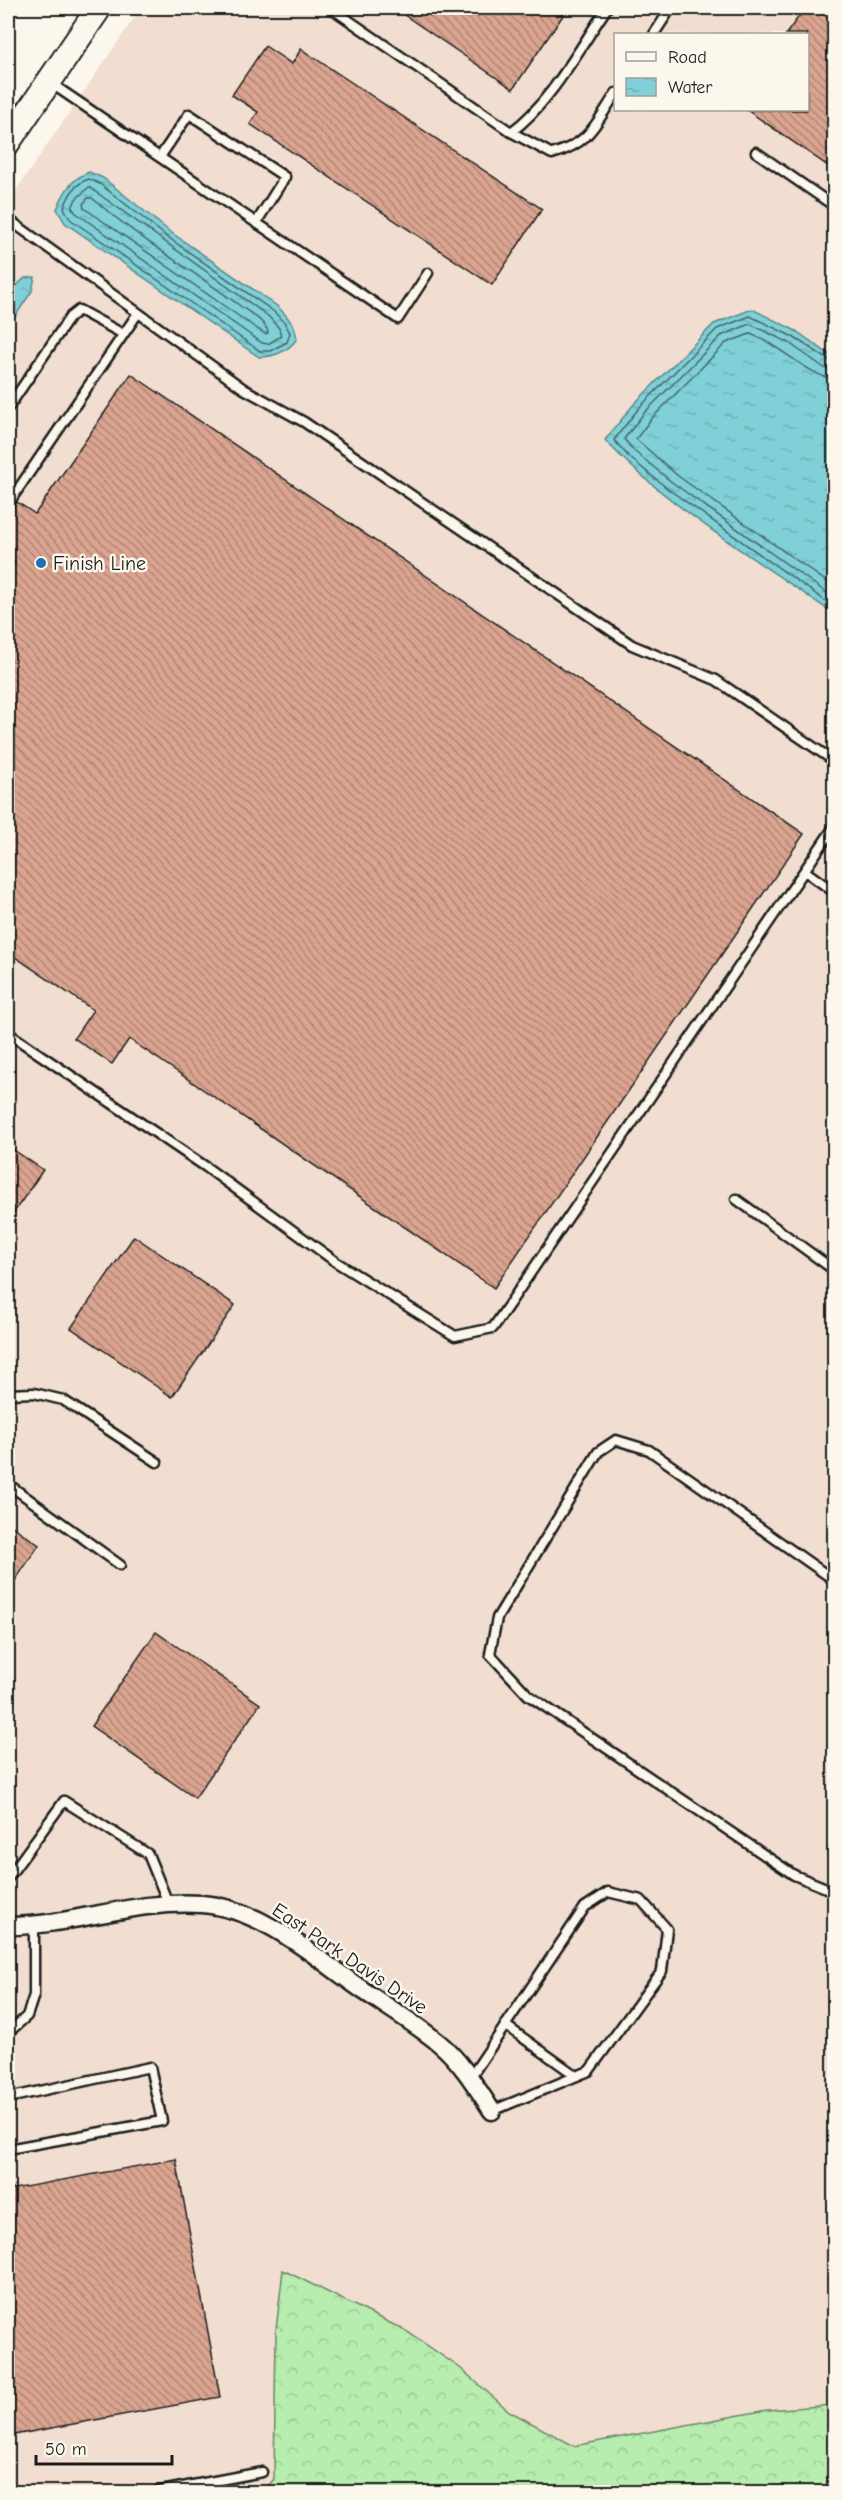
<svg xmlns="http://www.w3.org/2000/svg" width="842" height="2500" font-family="'Comic Neue',sans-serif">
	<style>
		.built { fill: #f1ded0; fill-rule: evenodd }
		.forest { fill: url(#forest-crowns); stroke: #6a8466; stroke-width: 1.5 }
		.water { fill: url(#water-ripples); stroke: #57888c; stroke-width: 1.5 }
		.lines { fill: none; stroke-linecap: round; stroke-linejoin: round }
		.shore { stroke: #446467; stroke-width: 1.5 }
		.building { fill: url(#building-back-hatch); stroke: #1c1c1c; stroke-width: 1.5 }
		.lane-casing { stroke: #1c1c1c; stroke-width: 13 }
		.street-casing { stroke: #1c1c1c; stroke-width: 21 }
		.secondary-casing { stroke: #1c1c1c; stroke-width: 28 }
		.lane { stroke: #fbf7ec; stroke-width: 8 }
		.street { stroke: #fbf7ec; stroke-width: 16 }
		.secondary { stroke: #fbf7ec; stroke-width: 24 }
		.poi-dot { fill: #1f6fb2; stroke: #fbf7ec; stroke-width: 2 }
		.labels { text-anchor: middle; stroke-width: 5; stroke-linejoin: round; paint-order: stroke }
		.poi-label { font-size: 20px; fill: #1c1c1c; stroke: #fbf7ec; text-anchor: start }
		.street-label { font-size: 20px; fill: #1c1c1c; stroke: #fbf7ec }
	</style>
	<defs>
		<pattern id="forest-crowns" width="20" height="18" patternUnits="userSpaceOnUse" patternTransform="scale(1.5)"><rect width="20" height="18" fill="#b7edaf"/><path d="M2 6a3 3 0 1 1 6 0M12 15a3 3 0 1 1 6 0" fill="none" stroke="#9dcb96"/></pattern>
		<pattern id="water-ripples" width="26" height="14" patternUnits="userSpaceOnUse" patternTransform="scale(1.5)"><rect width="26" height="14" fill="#7fd0d7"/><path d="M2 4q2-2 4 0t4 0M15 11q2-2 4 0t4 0" fill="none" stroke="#6db2b8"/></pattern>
		<pattern id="building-back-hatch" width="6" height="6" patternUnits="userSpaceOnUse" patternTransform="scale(1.5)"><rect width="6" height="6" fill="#daa490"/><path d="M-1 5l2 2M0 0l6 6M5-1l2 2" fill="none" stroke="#b08575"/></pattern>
	</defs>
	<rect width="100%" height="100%" fill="#fbf7ec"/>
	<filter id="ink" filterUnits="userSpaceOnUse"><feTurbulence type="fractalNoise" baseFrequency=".0167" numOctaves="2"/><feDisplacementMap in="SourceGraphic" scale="12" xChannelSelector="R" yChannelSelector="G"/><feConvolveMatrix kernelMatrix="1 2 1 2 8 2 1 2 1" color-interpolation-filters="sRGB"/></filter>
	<g filter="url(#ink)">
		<path class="built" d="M 141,8 L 834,8 L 834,2405 L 767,2410 L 574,2446 L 509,2411 L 460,2368 L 406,2331 L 283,2270 L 276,2330 L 274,2479 L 263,2492 L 8,2492 L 8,202 ZM 616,34 L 808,34 L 808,110 L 616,110 Z"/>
		<path class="forest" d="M 283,2270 L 406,2331 L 460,2368 L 509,2411 L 574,2446 L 767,2410 L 834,2405 L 834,2492 L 263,2492 L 274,2479 L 276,2330 Z"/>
		<path class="water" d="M 89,172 L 103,178 L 169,231 L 277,306 C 287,316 295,324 297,339 C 287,352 274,357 259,357 L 65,223 L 57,209 C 64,192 71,179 89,172 Z
			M 35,277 L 32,291 L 8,327 L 8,293 L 25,278 Z
			M 752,309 L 796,331 L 834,358 L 834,614 C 759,561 667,507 605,440 L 634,404 L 714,324 Z"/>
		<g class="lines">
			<path class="shore" d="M 89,179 L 100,184 L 166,236 L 273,311 L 285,323 L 290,333 L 287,342 L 270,351 L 260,351 L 70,219 L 64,208 C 68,196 75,183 89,179 Z
				M 89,187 L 268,316 L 279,328 L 281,336 L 268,344 L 262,343 L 76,213 L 72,208 L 76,199 Z
				M 88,198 L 92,198 C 138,238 190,269 239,305 C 248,312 267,322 268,333 L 265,334 L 250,324 L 84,208 L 83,204 Z
				M 834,363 L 793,337 L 750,316 L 717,329 L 639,408 L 614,440 L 629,457 L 668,489 L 834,607
				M 834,370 L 826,369 L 789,343 L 750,324 L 721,336 L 644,413 L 624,439 L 634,451 L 673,483 L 834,598
				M 834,379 C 812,378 776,342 750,334 L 726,343 L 651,419 L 636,439 L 678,476 L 834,587"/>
		</g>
		<path class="building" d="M 394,8 L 568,8 L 513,89 Z
			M 805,8 L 814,8 L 834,22 L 834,170 L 747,110 L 807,110 L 807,34 L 786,34 Z
			M 265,46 L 292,64 L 301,49 L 542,209 L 492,285 L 250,124 L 258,112 L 232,95 Z
			M 131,374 L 804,834 L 494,1288 L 129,1039 L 112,1064 L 74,1038 L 93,1010 L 8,952 L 8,574 L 15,563 L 8,557 L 8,515 L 17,502 L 35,514 Z
			M 8,1146 L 43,1170 L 8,1221 Z
			M 134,1236 L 235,1305 L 172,1397 L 71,1328 Z
			M 8,1523 L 39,1545 L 8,1591 Z
			M 156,1632 L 260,1704 L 195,1798 L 91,1726 Z
			M 176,2159 L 220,2397 L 8,2436 L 8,2190 Z"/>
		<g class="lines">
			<g class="lane-casing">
				<path id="lane" d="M 331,8 L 511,132 L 552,154 C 590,143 595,125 616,93
					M 654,34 L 671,8
					M 52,84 L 398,319 L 428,273
					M 511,132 C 550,104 580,47 607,8
					M 756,152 L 834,206
					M 160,157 L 189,114 L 285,177 L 256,223
					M 8,219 L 244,389 L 304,422 L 632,645 L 716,680 L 834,761
					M 8,408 L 70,317 L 79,310 L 123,334
					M 8,504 L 138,313
					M 805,871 L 834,892
					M 8,1033 L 206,1167 L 336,1262 L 455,1336 L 493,1328 L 834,827
					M 736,1199 L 834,1270
					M 8,1394 L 34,1393 L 63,1400 L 157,1462
					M 8,1484 L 120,1565
					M 834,1580 L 649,1450 L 616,1440 L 598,1452 L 497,1618 L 490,1654 L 528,1695 L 794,1875 L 831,1890 L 834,1889
					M 8,1878 L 64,1801 L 148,1854 L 168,1903
					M 505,2025 L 575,2075
					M 8,2033 L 27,2016 L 34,1995 L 34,1926
					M 470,2078 L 585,1907 L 608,1892 L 641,1900 L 667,1929 L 662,1971 L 589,2071 L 492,2111
					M 8,2098 L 150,2067 L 162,2121 L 8,2149
					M 156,2492 L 262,2472"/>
			</g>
			<g class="street-casing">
				<path id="street" d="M 8,1926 C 73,1926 137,1899 202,1904 C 262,1908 316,1958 364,1991 C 389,2008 416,2024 439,2043 C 461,2061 477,2088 492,2111"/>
			</g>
			<g class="secondary-casing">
				<path id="secondary" d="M 8,142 L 99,8"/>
			</g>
			<use href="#lane" class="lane"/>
			<use href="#street" class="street"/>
			<use href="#secondary" class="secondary"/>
		</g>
	</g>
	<circle class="poi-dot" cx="41" cy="563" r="6"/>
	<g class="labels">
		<g class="poi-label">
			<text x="53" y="570">Finish Line</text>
		</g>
		<g class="street-label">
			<text transform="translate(350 1958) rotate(34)" y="7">East Park Davis Drive</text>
		</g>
	</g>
	<rect width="842" height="2500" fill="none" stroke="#fbf7ec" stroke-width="30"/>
	<rect x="15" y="15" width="812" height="2470" fill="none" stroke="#1c1c1c" stroke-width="2" filter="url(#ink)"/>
	<rect x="614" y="33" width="195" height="78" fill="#fbf7ec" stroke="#a29f99" stroke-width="1.5"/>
	<rect x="626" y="52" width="30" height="9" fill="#fbf7ec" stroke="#a29f99" stroke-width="1.5"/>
	<text x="668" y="63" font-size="18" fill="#1c1c1c">Road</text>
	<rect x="626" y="78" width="30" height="18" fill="url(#water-ripples)" stroke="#a29f99" stroke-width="1.5"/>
	<text x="668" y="93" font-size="18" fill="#1c1c1c">Water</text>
	<path d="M36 2455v9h136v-9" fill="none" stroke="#1c1c1c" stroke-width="3"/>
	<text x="45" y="2455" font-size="18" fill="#1c1c1c" stroke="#fbf7ec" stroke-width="4.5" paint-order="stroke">50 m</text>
</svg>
